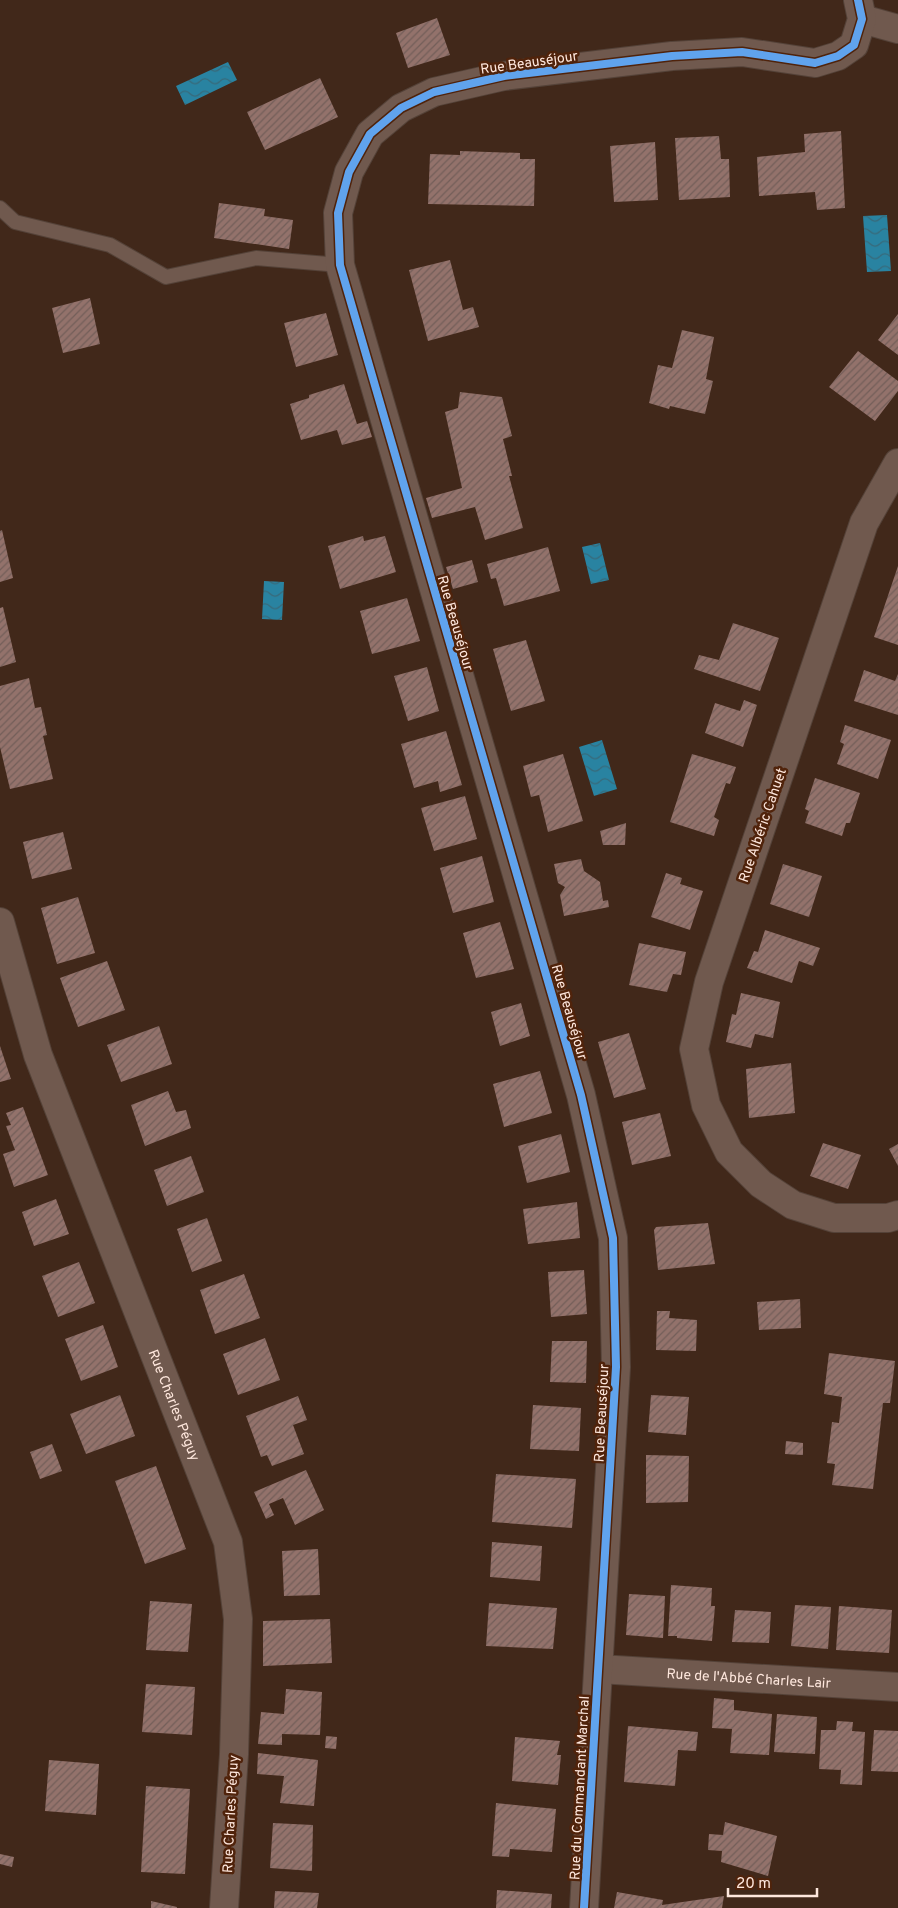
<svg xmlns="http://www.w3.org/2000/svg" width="898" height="1908" font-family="Overpass,sans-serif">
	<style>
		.water { fill: url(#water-waves) }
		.building { fill: url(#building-hatch) }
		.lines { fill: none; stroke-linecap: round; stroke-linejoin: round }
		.service-casing { stroke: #544238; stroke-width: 16 }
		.minor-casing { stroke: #544238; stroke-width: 30 }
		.service { stroke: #70594e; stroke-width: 14 }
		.minor { stroke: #70594e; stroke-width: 28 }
		.cycleway-casing { stroke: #50230b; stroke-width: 11 }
		.cycleway { stroke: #60a3ed; stroke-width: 8 }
		.labels { text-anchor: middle; stroke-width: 5; stroke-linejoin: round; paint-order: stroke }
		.street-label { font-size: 14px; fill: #fee7dd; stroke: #50230b }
	</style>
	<defs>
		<pattern id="water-waves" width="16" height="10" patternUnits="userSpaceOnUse" patternTransform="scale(1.25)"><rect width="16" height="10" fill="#2983a1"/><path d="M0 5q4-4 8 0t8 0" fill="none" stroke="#376a7b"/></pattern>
		<pattern id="building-hatch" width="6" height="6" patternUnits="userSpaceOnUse" patternTransform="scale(1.25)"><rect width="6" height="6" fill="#93726b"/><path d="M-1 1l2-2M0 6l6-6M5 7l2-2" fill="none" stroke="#735e59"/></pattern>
	</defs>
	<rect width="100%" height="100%" fill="#41281a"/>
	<path class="water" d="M 228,62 L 237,80 L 185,105 L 176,86 Z
		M 887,215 L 891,271 L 867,272 L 863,216 Z
		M 600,543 L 609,580 L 591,584 L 582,547 Z
		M 264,581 L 284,582 L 282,620 L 262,619 Z
		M 602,740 L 617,789 L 594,796 L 579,747 Z"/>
	<path class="building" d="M 437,18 L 450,55 L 408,68 L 396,33 Z
		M 320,78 L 338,117 L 265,150 L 247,112 Z
		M 841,131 L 845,208 L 817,210 L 815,192 L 759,196 L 757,157 L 805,152 L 804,134 Z
		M 719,136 L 721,159 L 729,159 L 730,197 L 679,200 L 675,138 Z
		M 655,142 L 658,200 L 614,202 L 610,146 Z
		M 460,151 L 520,153 L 520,159 L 535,159 L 534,206 L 428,204 L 430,154 L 460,155 Z
		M 219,203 L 265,209 L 264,216 L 293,220 L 289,249 L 214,238 Z
		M 450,260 L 463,310 L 473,307 L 479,327 L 428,341 L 409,270 Z
		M 90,298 L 100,344 L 63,353 L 52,308 Z
		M 326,313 L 338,355 L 296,367 L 284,323 Z
		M 898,314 L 898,355 L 878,340 Z
		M 682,330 L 714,337 L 706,379 L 713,381 L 705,414 L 670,406 L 669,409 L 649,403 L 658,365 L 672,368 Z
		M 858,351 L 898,381 L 898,391 L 875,421 L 829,387 Z
		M 344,384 L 357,424 L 367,421 L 372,437 L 342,445 L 337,430 L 301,440 L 290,404 L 309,398 L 309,395 Z
		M 460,392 L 502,397 L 512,436 L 503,439 L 512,476 L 509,476 L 523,528 L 485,540 L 475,507 L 432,518 L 426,498 L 462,488 L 445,412 L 458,408 Z
		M 2,530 L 13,578 L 0,582 L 0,531 Z
		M 363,536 L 364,541 L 385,536 L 396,572 L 340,589 L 328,546 Z
		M 548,547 L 560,591 L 504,606 L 496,578 L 491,579 L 487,564 Z
		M 472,560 L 478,582 L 453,589 L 446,567 Z
		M 898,566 L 898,645 L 874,637 Z
		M 407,598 L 420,641 L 372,654 L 360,611 Z
		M 3,607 L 16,662 L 0,667 L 0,608 Z
		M 733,623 L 779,638 L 760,691 L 694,669 L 699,655 L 719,660 Z
		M 526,640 L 545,701 L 511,711 L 493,649 Z
		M 427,667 L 439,711 L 408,721 L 394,676 Z
		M 864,670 L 895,681 L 898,674 L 898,715 L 854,701 Z
		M 29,678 L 35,708 L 41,707 L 47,735 L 43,736 L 53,779 L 10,789 L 0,747 L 0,686 Z
		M 744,700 L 757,705 L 743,747 L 705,733 L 715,703 L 740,711 Z
		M 845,725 L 891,740 L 878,779 L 837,764 L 844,744 L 840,742 Z
		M 446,731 L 462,785 L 440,792 L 438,781 L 414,788 L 401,744 Z
		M 563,754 L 583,821 L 548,832 L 539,795 L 531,797 L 523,766 Z
		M 692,754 L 736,767 L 730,784 L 726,783 L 714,817 L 719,820 L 714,836 L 670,822 Z
		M 815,778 L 860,793 L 850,823 L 846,823 L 842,836 L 805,823 L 809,811 L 805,809 Z
		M 465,796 L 477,839 L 434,851 L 421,808 Z
		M 626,823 L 625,845 L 603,845 L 600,831 Z
		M 63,832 L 72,869 L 32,879 L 23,842 Z
		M 482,856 L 494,902 L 453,913 L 440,868 Z
		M 581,859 L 584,871 L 600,882 L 603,901 L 608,900 L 609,907 L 564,916 L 560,895 L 565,887 L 558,883 L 554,864 Z
		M 783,864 L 822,876 L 809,917 L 770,904 Z
		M 666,873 L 682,878 L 680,884 L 703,891 L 690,930 L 651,917 Z
		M 78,897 L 95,953 L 57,964 L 41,908 Z
		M 500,922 L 514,969 L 476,978 L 463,933 Z
		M 765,930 L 820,948 L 813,966 L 799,961 L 792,983 L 747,968 L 754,951 L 758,952 Z
		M 639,943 L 686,952 L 681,975 L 673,974 L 667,992 L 629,985 Z
		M 107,961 L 125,1010 L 78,1027 L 60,978 Z
		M 741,993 L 780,1002 L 773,1038 L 755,1034 L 751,1048 L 726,1042 L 732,1014 L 736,1015 Z
		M 521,1003 L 530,1036 L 500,1046 L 491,1012 Z
		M 159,1026 L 172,1064 L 121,1082 L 107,1045 Z
		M 629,1033 L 646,1089 L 614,1098 L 598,1042 Z
		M 0,1046 L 11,1079 L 0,1082 Z
		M 791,1063 L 795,1113 L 749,1118 L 746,1069 Z
		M 540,1071 L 552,1113 L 504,1127 L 493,1084 Z
		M 168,1091 L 176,1112 L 186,1110 L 191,1128 L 145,1146 L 131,1105 Z
		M 23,1107 L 48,1175 L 14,1187 L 3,1154 L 15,1150 L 6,1126 L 11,1125 L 6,1113 Z
		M 660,1113 L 671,1156 L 632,1165 L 622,1122 Z
		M 561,1134 L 570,1172 L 527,1183 L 518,1146 Z
		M 823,1143 L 861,1155 L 848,1189 L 810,1176 Z
		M 898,1144 L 898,1166 L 889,1149 Z
		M 191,1156 L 204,1192 L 167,1206 L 154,1170 Z
		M 56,1199 L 69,1234 L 34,1246 L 22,1212 Z
		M 577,1202 L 580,1238 L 528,1244 L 523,1209 Z
		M 207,1218 L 222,1261 L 192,1272 L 177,1229 Z
		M 708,1223 L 715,1264 L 658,1270 L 654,1230 L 656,1227 Z
		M 79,1262 L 95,1303 L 58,1317 L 42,1276 Z
		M 584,1270 L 587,1314 L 551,1317 L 548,1272 Z
		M 244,1274 L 260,1318 L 215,1334 L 200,1290 Z
		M 800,1299 L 801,1328 L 759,1330 L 757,1302 Z
		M 657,1311 L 670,1311 L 669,1318 L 697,1320 L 696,1351 L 656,1350 Z
		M 103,1325 L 118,1367 L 81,1381 L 65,1339 Z
		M 265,1338 L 280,1380 L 238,1395 L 223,1354 Z
		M 552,1341 L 587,1341 L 586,1383 L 550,1382 Z
		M 829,1353 L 895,1361 L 890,1403 L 883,1403 L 873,1489 L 832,1485 L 835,1464 L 827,1463 L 832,1422 L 839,1423 L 842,1397 L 824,1394 Z
		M 120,1395 L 135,1436 L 86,1454 L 70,1414 Z
		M 651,1395 L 689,1397 L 686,1435 L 648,1432 Z
		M 298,1396 L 307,1420 L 293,1425 L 304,1454 L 272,1466 L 267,1455 L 261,1457 L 246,1416 Z
		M 533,1405 L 581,1408 L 579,1451 L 530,1449 Z
		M 786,1441 L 803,1443 L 803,1455 L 785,1454 Z
		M 52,1444 L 62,1471 L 40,1479 L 30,1452 Z
		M 646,1455 L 689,1456 L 688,1502 L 646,1503 Z
		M 156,1466 L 186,1549 L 145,1564 L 115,1481 Z
		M 306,1470 L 324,1510 L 295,1525 L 283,1498 L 269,1504 L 274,1515 L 266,1519 L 254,1492 Z
		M 496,1474 L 576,1479 L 572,1528 L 492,1522 Z
		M 492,1542 L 542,1546 L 540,1581 L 490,1577 Z
		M 318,1549 L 320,1595 L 284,1596 L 282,1551 Z
		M 671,1585 L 712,1588 L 711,1606 L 715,1606 L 712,1641 L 677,1638 L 677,1636 L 668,1636 Z
		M 629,1594 L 665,1596 L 663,1638 L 626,1635 Z
		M 150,1601 L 192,1604 L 188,1652 L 146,1650 Z
		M 489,1603 L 557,1608 L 553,1649 L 486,1646 Z
		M 795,1605 L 831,1607 L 828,1649 L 791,1646 Z
		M 839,1606 L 892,1610 L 889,1653 L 836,1650 Z
		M 735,1610 L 771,1612 L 769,1643 L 732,1642 Z
		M 330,1619 L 332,1663 L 263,1666 L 263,1621 Z
		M 146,1684 L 195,1687 L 192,1735 L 142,1732 Z
		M 286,1689 L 322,1692 L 320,1735 L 282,1734 L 282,1745 L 258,1744 L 261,1712 L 284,1714 Z
		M 714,1698 L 734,1700 L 734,1710 L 772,1714 L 769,1755 L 730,1753 L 732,1729 L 712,1728 Z
		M 777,1714 L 817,1717 L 815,1754 L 774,1752 Z
		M 837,1721 L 853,1722 L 852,1731 L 865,1732 L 862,1785 L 840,1784 L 841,1770 L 819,1769 L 821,1730 L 836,1730 Z
		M 628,1726 L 698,1732 L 696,1751 L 678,1750 L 675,1786 L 624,1782 Z
		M 874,1730 L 898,1731 L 898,1772 L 871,1771 Z
		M 326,1736 L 337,1737 L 336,1749 L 325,1748 Z
		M 515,1737 L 560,1741 L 557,1755 L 561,1755 L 558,1785 L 512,1781 Z
		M 258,1753 L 318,1760 L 314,1806 L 280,1803 L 284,1776 L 257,1774 Z
		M 49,1760 L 99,1764 L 96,1815 L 45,1811 Z
		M 146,1786 L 190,1789 L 185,1874 L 141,1872 Z
		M 496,1803 L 556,1809 L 552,1852 L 510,1849 L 509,1857 L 492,1856 Z
		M 725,1822 L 777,1836 L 768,1876 L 721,1862 L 722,1851 L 708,1850 L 709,1834 L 723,1835 Z
		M 273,1823 L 313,1825 L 312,1871 L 270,1868 Z
		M 0,1854 L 14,1857 L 12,1867 L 0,1864 Z
		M 497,1890 L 552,1894 L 551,1908 L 496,1908 Z
		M 275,1891 L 319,1893 L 317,1908 L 274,1908 Z
		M 617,1892 L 663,1900 L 662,1905 L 724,1896 L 722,1908 L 614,1908 Z
		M 151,1901 L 177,1907 L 177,1908 L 151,1908 Z"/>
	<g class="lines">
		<g class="service-casing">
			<path id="service" d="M 0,208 L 15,222 L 110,245 L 166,277 L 256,258 L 340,265"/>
		</g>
		<g class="minor-casing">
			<g id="minor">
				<path d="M 862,19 L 898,29"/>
				<path d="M 898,463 L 864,523 L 709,982 L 694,1049 L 706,1105 L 729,1152 L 761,1184 L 793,1205 L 834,1218 L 888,1218 L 898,1215"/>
				<path id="s1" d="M 0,922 L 38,1055 L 228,1542 L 238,1619 L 234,1754 L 224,1908"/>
				<path id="s2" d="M 599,1669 L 898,1687"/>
				<path d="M 584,1908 L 616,1367 L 613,1238 L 581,1095 L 340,265 L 338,213 L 349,172 L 370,134 L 401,108 L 434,92 L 504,76 L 672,56 L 742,52 L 815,63 L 838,56 L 854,45 L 862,19 L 858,0"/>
			</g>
		</g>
		<use href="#service" class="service"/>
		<use href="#minor" class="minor"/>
		<g class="cycleway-casing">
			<path id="cycleway" d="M 584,1908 L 616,1367 L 613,1238 L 581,1095 L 340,265 L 338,213 L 349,172 L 370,134 L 401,108 L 434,92 L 504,76 L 672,56 L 742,52 L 815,63 L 838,56 L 854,45 L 862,19 L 858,0"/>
		</g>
		<use href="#cycleway" class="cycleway"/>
	</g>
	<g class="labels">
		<g class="street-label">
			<text transform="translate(529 62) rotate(-8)" y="5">Rue Beauséjour</text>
			<text transform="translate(456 623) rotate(74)" y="5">Rue Beauséjour</text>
			<text transform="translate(762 825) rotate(-71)" y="5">Rue Albéric Cahuet</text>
			<text transform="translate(570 1012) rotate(74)" y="5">Rue Beauséjour</text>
			<text dy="5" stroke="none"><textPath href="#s1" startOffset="514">Rue Charles Péguy</textPath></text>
			<text transform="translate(601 1413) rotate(-87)" y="5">Rue Beauséjour</text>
			<text dy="5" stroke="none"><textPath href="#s2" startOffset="150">Rue de l'Abbé Charles Lair</textPath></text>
			<text transform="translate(579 1788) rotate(-87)" y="5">Rue du Commandant Marchal</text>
			<text transform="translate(230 1814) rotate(-87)" y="5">Rue Charles Péguy</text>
		</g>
	</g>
	<path d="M728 1888v8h89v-8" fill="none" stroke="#fee7dd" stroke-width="2.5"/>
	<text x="736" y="1888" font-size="15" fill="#fee7dd" stroke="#50230b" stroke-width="4" paint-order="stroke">20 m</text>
</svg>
